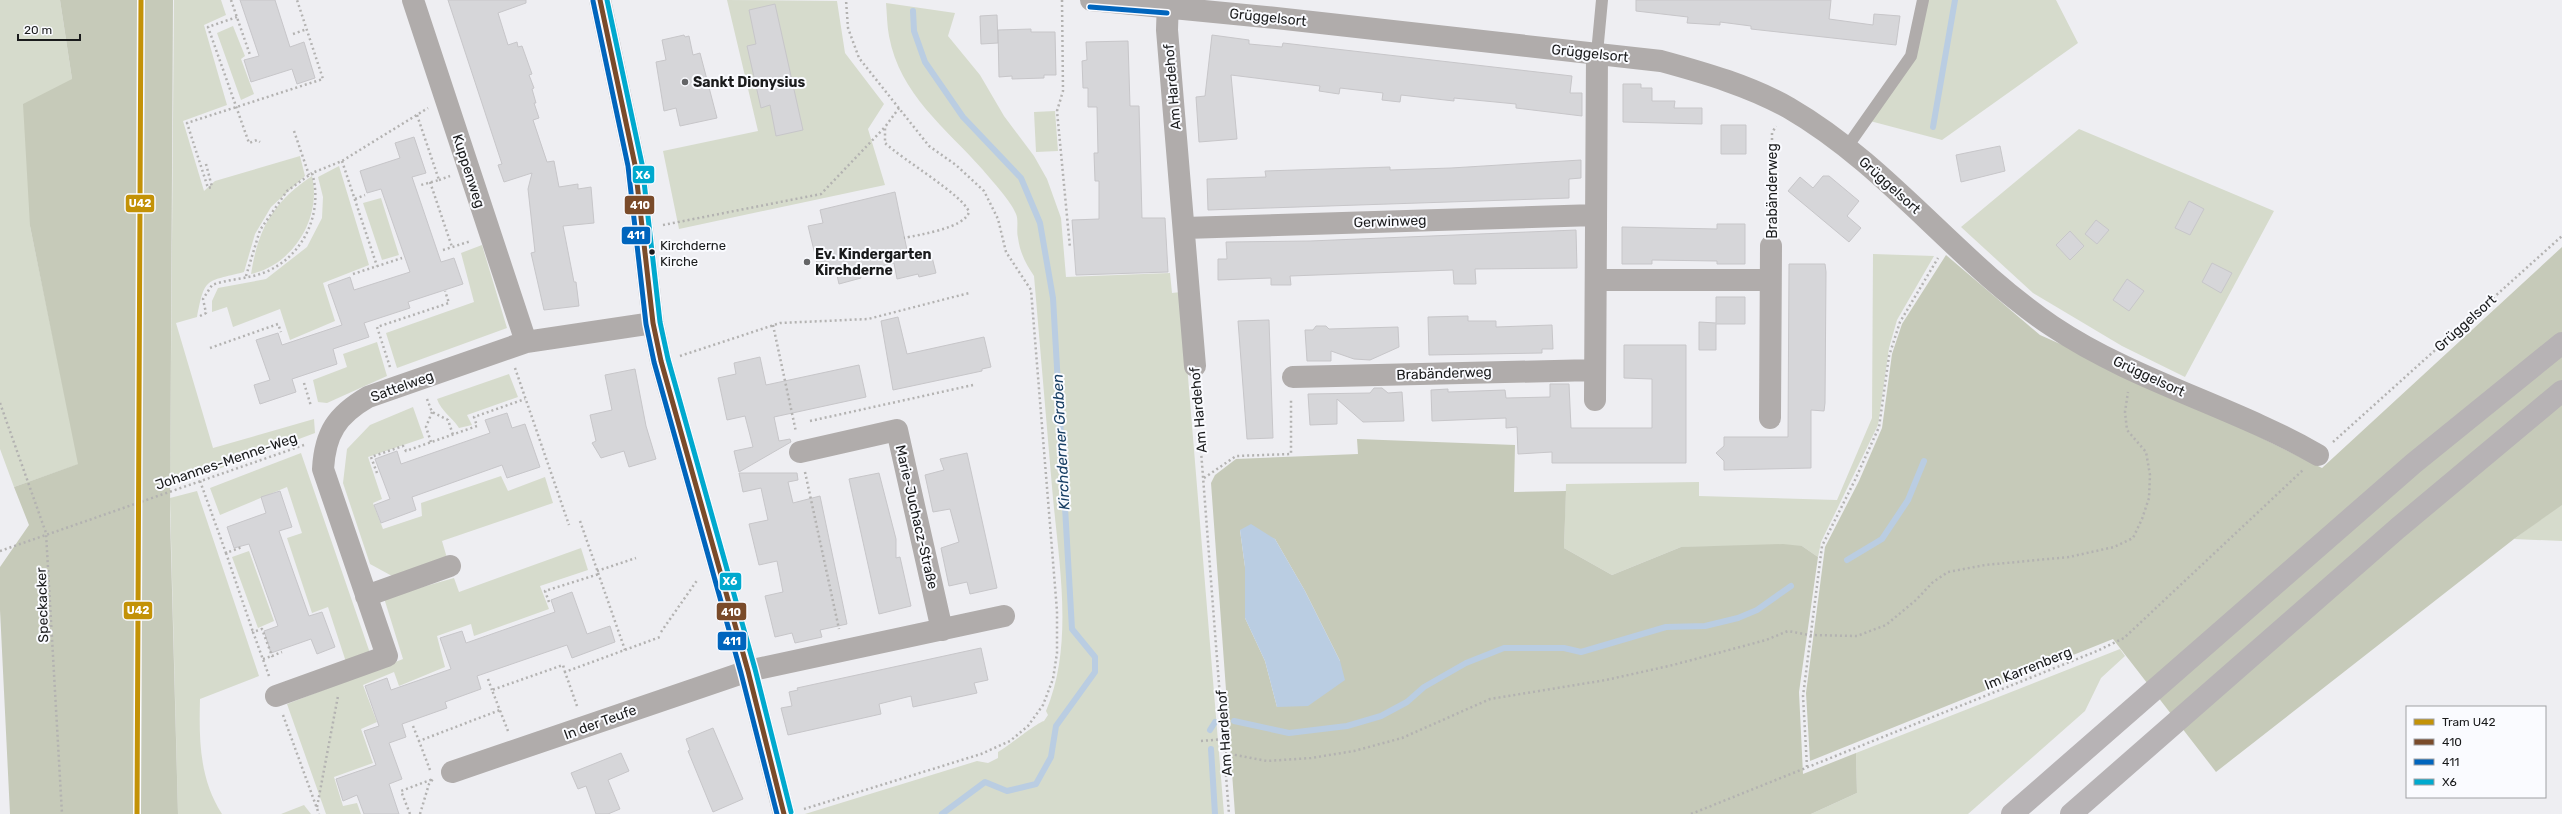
<svg xmlns="http://www.w3.org/2000/svg" width="2562" height="814" font-family="Rubik,sans-serif">
	<style>
		.green { fill: #d6dbcc }
		.forest { fill: #c6cab9; fill-rule: evenodd }
		.water { fill: #bacde2 }
		.lines { fill: none; stroke-linecap: round; stroke-linejoin: round }
		.stream { stroke: #bacde2; stroke-width: 6 }
		.building { fill: #d6d6d9; stroke: #c7c6c9 }
		.path { stroke: #b3b2b1; stroke-width: 2.5; stroke-dasharray: 2 3; stroke-linecap: butt }
		.lane { stroke: #b0acab; stroke-width: 12 }
		.street { stroke: #b0acab; stroke-width: 22 }
		.secondary { stroke: #aeaaab; stroke-width: 22 }
		.highway { stroke: #b7b3b5; stroke-width: 22 }
		.bus-1-casing { stroke: #fafbff; stroke-width: 8 }
		.bus-2-casing { stroke: #fafbff; stroke-width: 8 }
		.bus-3-casing { stroke: #fafbff; stroke-width: 8 }
		.bus-1 { stroke: #7a4b2a; stroke-width: 5 }
		.bus-2 { stroke: #0065bd; stroke-width: 5 }
		.bus-3 { stroke: #00a9ce; stroke-width: 5 }
		.tram-1-casing { stroke: #fafbff; stroke-width: 8 }
		.tram-1 { stroke: #c39207; stroke-width: 5 }
		.poi-dot { fill: #646567; stroke: #fafbff; stroke-width: 1.5 }
		.bus-dot { fill: #1a1b1c; stroke: #fafbff; stroke-width: 1.5 }
		.labels { text-anchor: middle; stroke-width: 4; stroke-linejoin: round; paint-order: stroke }
		.bus-label { font-size: 13px; fill: #1a1b1c; stroke: #fafbff; text-anchor: start }
		.street-label { font-size: 14px; fill: #1a1b1c; stroke: #fafbff }
		.poi-label { font-size: 14px; font-weight: bold; fill: #1a1b1c; stroke: #fafbff; text-anchor: start }
		.water-label { font-size: 15px; font-style: italic; fill: #173e63; stroke: #fafbff }
		.line-badge { stroke: #fafbff; stroke-width: 1.5 }
		.badge-label { font-size: 11px; text-anchor: middle; font-weight: bold; fill: #fff }
	</style>
	<rect width="100%" height="100%" fill="#eeeef2"/>
	<path class="green" d="M 0,0 L 60,0 L 72,79 L 30,226 L 79,464 L 14,487 L 0,449 Z
		M 174,0 L 221,0 L 226,15 L 204,25 L 227,105 L 183,121 L 204,191 L 215,181 L 300,156 L 305,176 L 271,207 L 255,234 L 244,272 C 205,282 205,277 197,317 L 176,323 L 213,448 L 314,419 L 315,433 L 170,487 Z
		M 727,0 L 837,1 L 845,53 L 884,104 L 868,129 L 885,185 L 679,229 L 663,151 L 758,131 Z
		M 1927,0 L 2056,0 L 2078,43 L 1942,140 L 1870,121 L 1916,58 Z
		M 886,3 L 955,13 L 948,36 L 980,75 L 1004,116 L 1034,156 L 1047,179 L 1061,218 L 1066,277 L 1170,273 L 1172,293 L 1181,292 L 1224,814 L 805,814 L 977,761 L 988,763 L 998,758 L 998,752 C 1007,747 1038,722 1044,721 L 1048,715 L 1046,711 C 1075,643 1058,559 1052,487 C 1046,417 1040,346 1034,276 C 1026,264 1020,253 1018,238 C 1016,231 1019,221 1016,214 C 1011,201 992,181 983,170 C 946,128 900,95 889,36 C 887,26 887,14 886,3 Z
		M 233,26 L 245,56 L 241,59 L 254,94 L 241,100 L 217,33 Z
		M 1055,111 L 1058,151 L 1036,152 L 1034,112 Z
		M 2079,129 L 2274,211 L 2185,377 L 2122,346 L 2033,293 L 1961,227 Z
		M 339,166 L 369,265 L 323,283 L 335,321 L 290,340 L 280,309 L 233,327 L 227,307 L 212,312 L 212,301 L 218,288 L 266,279 L 307,247 L 322,218 L 323,197 L 318,177 Z
		M 312,176 C 322,218 293,265 251,274 C 258,229 273,202 312,176 Z
		M 381,198 L 399,255 L 382,260 L 363,203 Z
		M 482,245 L 507,328 L 397,368 L 386,333 L 474,302 L 461,253 Z
		M 1873,254 L 1934,256 L 1897,320 L 1889,348 L 1878,425 L 1821,542 L 1818,557 L 1802,546 L 1681,547 L 1612,575 L 1564,548 L 1566,484 L 1699,482 L 1699,496 L 1837,500 L 1872,418 Z
		M 377,342 L 387,376 L 327,403 L 318,402 L 313,380 L 347,367 L 343,354 Z
		M 509,374 L 518,397 L 467,415 L 472,425 L 459,428 C 452,417 441,411 437,399 Z
		M 413,407 L 424,438 L 368,457 L 382,499 L 373,503 L 383,529 L 422,516 L 421,503 L 501,476 L 508,491 L 545,477 L 553,503 L 442,541 L 447,558 L 392,576 L 370,564 L 343,483 L 347,449 L 370,425 Z
		M 301,453 L 370,653 L 346,662 L 328,607 L 312,613 L 287,538 L 302,533 L 287,487 L 220,515 L 210,488 Z
		M 197,491 L 259,676 L 200,699 C 199,739 199,778 222,814 L 178,814 L 170,498 Z
		M 2562,504 L 2562,541 L 2514,539 Z
		M 581,548 L 588,570 L 540,586 L 549,609 L 474,636 L 471,624 L 437,636 L 445,667 L 399,686 L 394,672 L 363,685 L 377,722 L 361,729 L 373,763 L 334,777 L 343,806 L 357,803 L 361,814 L 326,814 L 287,704 L 403,659 L 384,598 L 454,578 L 459,592 Z
		M 249,551 L 274,621 L 258,628 L 232,557 Z
		M 2120,649 L 2125,656 L 2101,678 L 2085,711 L 1968,814 L 1811,814 L 1857,793 L 1856,753 Z
		M 304,805 L 311,814 L 281,814 Z"/>
	<path class="forest" d="M 60,0 L 173,0 L 170,515 L 178,814 L 10,814 L 0,610 L 0,567 L 29,525 L 14,487 L 78,464 L 30,226 L 23,104 L 72,79 Z
		M 2562,247 L 2562,505 L 2514,539 L 2216,772 L 2113,639 L 1810,761 L 1806,693 L 1825,547 L 1859,481 L 1882,428 L 1892,354 L 1902,324 L 1946,255 L 2040,335 L 2175,395 L 2322,468 Z
		M 1357,439 L 1515,445 L 1514,492 L 1566,491 L 1564,548 L 1612,575 L 1681,547 L 1783,544 L 1802,546 L 1818,557 L 1799,692 L 1803,774 L 1856,753 L 1857,793 L 1811,814 L 1235,814 L 1211,483 L 1215,475 L 1236,459 L 1358,454 ZM 1240,530 L 1275,539 L 1305,591 L 1340,661 L 1277,707 L 1265,661 L 1245,618 L 1245,567 Z"/>
	<path class="water" d="M 1251,524 L 1275,539 L 1305,591 L 1340,661 L 1345,680 L 1308,706 L 1277,707 L 1265,661 L 1245,618 L 1245,567 L 1240,530 Z"/>
	<g class="lines">
		<path class="stream" d="M 913,11 L 914,31 L 925,62 L 963,117 L 1021,178 L 1040,223 L 1053,298 L 1072,629 L 1095,657 L 1095,672 L 1056,726 L 1051,757 L 1036,784 L 1007,791 L 985,782 L 942,814
			M 1933,127 L 1955,0
			M 1847,560 L 1882,539 L 1908,500 L 1924,461
			M 1234,721 L 1289,733 L 1347,726 L 1381,716 L 1407,702 L 1424,687 L 1466,663 L 1504,648 L 1564,648 L 1581,652 L 1666,627 L 1705,626 L 1738,618 L 1757,610 L 1791,586
			M 1210,730 L 1215,722
			M 1211,749 L 1215,814"/>
	</g>
	<path class="building" d="M 240,0 L 275,0 L 290,47 L 304,42 L 315,78 L 297,84 L 292,69 L 251,82 L 244,60 L 259,56 Z
		M 448,0 L 526,0 L 526,3 L 498,13 L 508,45 L 517,42 L 518,47 L 522,46 L 532,74 L 529,75 L 534,88 L 532,89 L 536,103 L 534,103 L 539,118 L 533,120 L 547,162 L 554,161 L 559,187 L 578,184 L 578,189 L 591,187 L 594,223 L 563,226 L 574,282 L 576,282 L 579,306 L 544,310 L 531,253 L 535,252 L 528,189 L 532,173 L 504,182 L 498,165 L 502,164 Z
		M 1636,0 L 1831,0 L 1829,19 L 1873,25 L 1874,14 L 1900,16 L 1896,45 L 1751,29 L 1751,26 L 1720,22 L 1720,25 L 1687,23 L 1688,17 L 1636,11 Z
		M 775,4 L 803,130 L 776,136 L 770,105 L 761,108 L 747,46 L 756,44 L 749,10 Z
		M 997,15 L 998,43 L 981,44 L 980,16 Z
		M 1031,29 L 1031,32 L 1055,32 L 1056,75 L 1044,75 L 1044,78 L 1012,79 L 1012,76 L 999,77 L 998,30 Z
		M 684,35 L 685,37 L 689,36 L 693,55 L 700,53 L 717,118 L 680,126 L 676,108 L 664,111 L 656,62 L 666,60 L 662,40 Z
		M 1212,35 L 1249,40 L 1249,44 L 1282,47 L 1283,43 L 1572,76 L 1570,93 L 1582,93 L 1582,116 L 1516,108 L 1516,104 L 1454,98 L 1454,101 L 1401,95 L 1400,102 L 1382,100 L 1383,93 L 1340,88 L 1339,94 L 1319,91 L 1320,86 L 1231,75 L 1237,139 L 1199,142 L 1196,97 L 1205,96 Z
		M 1128,41 L 1130,106 L 1139,106 L 1142,218 L 1165,218 L 1168,272 L 1076,275 L 1072,220 L 1099,219 L 1099,181 L 1095,181 L 1094,153 L 1098,153 L 1097,107 L 1088,107 L 1088,88 L 1083,88 L 1082,61 L 1087,60 L 1086,42 Z
		M 1623,84 L 1641,84 L 1641,88 L 1652,88 L 1652,101 L 1675,101 L 1674,108 L 1702,108 L 1702,124 L 1623,122 Z
		M 1721,125 L 1746,125 L 1746,154 L 1721,154 Z
		M 414,137 L 426,173 L 412,177 L 441,262 L 454,258 L 463,284 L 408,302 L 410,308 L 364,323 L 369,337 L 333,349 L 337,364 L 292,379 L 296,392 L 260,404 L 254,385 L 270,380 L 256,340 L 278,333 L 282,345 L 342,325 L 328,285 L 350,277 L 354,290 L 410,272 L 381,189 L 367,193 L 360,171 L 400,158 L 395,143 Z
		M 2000,146 L 2005,171 L 1961,182 L 1956,155 Z
		M 1581,160 L 1581,178 L 1569,179 L 1569,198 L 1208,210 L 1207,179 L 1266,177 L 1265,171 L 1390,167 L 1390,170 L 1451,168 Z
		M 1823,176 L 1829,176 L 1859,201 L 1847,216 L 1861,228 L 1849,242 L 1788,191 L 1800,177 L 1813,188 Z
		M 895,192 L 907,250 L 914,249 L 917,261 L 932,257 L 936,273 L 919,277 L 918,274 L 897,279 L 894,263 L 859,271 L 861,278 L 839,284 L 836,271 L 820,275 L 808,226 L 823,223 L 820,210 Z
		M 2189,201 L 2204,209 L 2190,235 L 2175,228 Z
		M 2096,220 L 2109,230 L 2097,244 L 2085,234 Z
		M 1717,224 L 1745,224 L 1745,264 L 1717,264 L 1717,261 L 1652,260 L 1652,264 L 1622,264 L 1622,227 L 1717,229 Z
		M 1576,230 L 1577,268 L 1475,269 L 1476,284 L 1454,284 L 1453,270 L 1290,276 L 1291,285 L 1271,285 L 1271,278 L 1218,280 L 1218,259 L 1227,259 L 1226,242 L 1310,241 Z
		M 2070,231 L 2084,246 L 2070,260 L 2056,245 Z
		M 2212,263 L 2232,273 L 2221,293 L 2202,282 Z
		M 1789,264 L 1825,264 L 1826,272 L 1825,403 L 1824,411 L 1811,410 L 1811,468 L 1724,470 L 1724,461 L 1716,453 L 1724,446 L 1724,437 L 1788,437 Z
		M 2127,279 L 2144,291 L 2129,311 L 2113,300 Z
		M 1716,297 L 1745,297 L 1745,324 L 1716,324 L 1716,350 L 1699,350 L 1699,322 L 1716,323 Z
		M 1468,316 L 1468,321 L 1496,321 L 1496,327 L 1552,325 L 1553,349 L 1542,349 L 1542,353 L 1429,355 L 1428,317 Z
		M 898,317 L 907,354 L 984,337 L 991,367 L 982,369 L 982,371 L 893,390 L 881,321 Z
		M 1269,320 L 1273,438 L 1247,439 L 1238,321 Z
		M 1316,326 L 1326,326 L 1329,329 L 1398,327 L 1399,347 L 1370,360 L 1354,359 L 1331,351 L 1331,361 L 1307,361 L 1305,330 L 1313,330 Z
		M 1624,345 L 1686,345 L 1686,463 L 1552,463 L 1552,452 L 1518,454 L 1517,427 L 1506,428 L 1506,418 L 1432,421 L 1431,390 L 1448,389 L 1448,392 L 1505,390 L 1506,398 L 1550,397 L 1550,384 L 1569,384 L 1571,428 L 1652,428 L 1652,379 L 1624,378 Z
		M 760,357 L 766,385 L 859,365 L 866,397 L 774,417 L 779,441 L 790,439 L 791,442 L 739,472 L 734,451 L 753,447 L 745,416 L 727,420 L 718,378 L 736,374 L 734,363 Z
		M 635,369 L 646,426 L 656,459 L 629,467 L 624,451 L 601,458 L 592,443 L 596,441 L 590,415 L 612,410 L 605,375 Z
		M 1374,388 L 1382,388 L 1388,393 L 1402,392 L 1404,421 L 1363,422 L 1337,399 L 1337,424 L 1310,425 L 1308,394 L 1370,393 Z
		M 507,413 L 512,428 L 525,424 L 540,467 L 507,478 L 502,465 L 412,497 L 416,510 L 381,523 L 374,505 L 390,499 L 375,459 L 397,451 L 401,464 L 490,433 L 485,420 Z
		M 967,453 L 997,588 L 970,594 L 967,582 L 949,586 L 941,548 L 959,542 L 950,509 L 933,512 L 925,475 L 944,470 L 940,459 Z
		M 739,473 L 797,473 L 798,480 L 788,482 L 793,503 L 820,496 L 847,624 L 820,630 L 822,637 L 795,643 L 792,633 L 775,637 L 765,596 L 783,592 L 777,561 L 759,565 L 749,524 L 768,520 L 761,488 L 743,492 Z
		M 879,473 L 896,539 L 896,558 L 900,557 L 911,606 L 879,614 L 849,479 Z
		M 280,491 L 292,527 L 279,531 L 294,574 L 309,616 L 322,612 L 335,647 L 317,654 L 311,639 L 271,653 L 264,631 L 278,626 L 249,544 L 234,548 L 227,527 L 266,513 L 261,497 Z
		M 572,592 L 587,634 L 610,626 L 615,642 L 572,658 L 567,645 L 477,676 L 481,689 L 445,702 L 447,708 L 402,724 L 406,737 L 389,743 L 402,779 L 389,784 L 399,814 L 364,814 L 357,795 L 343,801 L 336,779 L 376,765 L 364,731 L 379,726 L 365,686 L 387,678 L 391,690 L 451,669 L 440,638 L 462,631 L 466,643 L 555,612 L 551,600 Z
		M 981,648 L 988,680 L 974,683 L 977,693 L 913,707 L 911,696 L 879,704 L 881,714 L 788,735 L 781,708 L 792,706 L 789,692 L 798,690 L 797,688 Z
		M 713,728 L 743,799 L 713,812 L 688,751 L 690,750 L 686,739 Z
		M 621,753 L 629,771 L 608,780 L 620,809 L 608,814 L 596,814 L 586,786 L 578,789 L 571,773 Z"/>
	<g class="lines">
		<path class="path" d="M 231,0 L 250,55
			M 1062,0 L 1063,91 L 1057,111 L 1070,248
			M 237,17 L 208,27 L 249,143 L 257,140 L 260,142
			M 293,34 L 307,29
			M 899,108 L 885,127 L 885,143 C 903,160 963,195 969,212 C 965,228 918,235 904,238
			M 417,115 L 439,180 L 421,185
			M 294,131 L 309,175
			M 342,161 L 377,266
			M 206,164 L 212,187 L 208,188 L 187,123 L 323,79 L 297,0
			M 439,180 L 450,176
			M 430,182 L 452,247
			M 355,199 L 365,195
			M 663,225 L 821,194 L 885,127
			M 1772,225 L 1772,133 L 1776,126
			M 443,250 L 471,241
			M 353,274 L 402,258
			M 246,276 L 260,230 L 287,191 L 312,173
			M 200,316 L 206,313 L 203,299 L 212,285 C 228,279 247,279 263,273 C 303,258 324,213 312,173 L 342,161 L 428,108
			M 773,325 L 796,432
			M 210,348 L 278,324 L 281,332
			M 680,356 L 780,323 L 868,319 L 969,293
			M 390,367 L 377,327 L 449,303 L 445,291
			M 515,368 L 569,525
			M 304,383 L 311,406
			M 1196,386 L 1229,814
			M 427,399 L 432,412 L 448,420 L 453,435
			M 0,403 L 46,533 L 62,814
			M 810,421 L 973,385
			M 431,442 L 426,427 L 432,412
			M 2333,442 L 2562,236
			M 805,472 L 839,629
			M 377,473 L 371,457 L 403,446 L 406,451 L 477,426 L 474,417 L 525,399
			M 1204,478 L 1236,456 L 1291,454 L 1291,398
			M 200,481 L 226,553 L 242,547
			M 580,521 L 625,650
			M 0,551 L 304,445
			M 226,553 L 253,632
			M 597,571 L 636,558
			M 549,602 L 545,591 L 599,574
			M 661,632 L 698,579
			M 263,659 L 272,656
			M 269,676 L 253,632 L 262,629 L 272,656 L 282,652
			M 488,679 L 492,690
			M 577,706 L 565,672 L 660,637
			M 283,715 L 319,814
			M 413,726 L 419,741
			M 508,731 L 492,690 L 563,665 L 565,672
			M 1201,741 L 1224,739
			M 1225,753 L 1267,761 L 1311,758 L 1354,751 L 1402,738 L 1490,699 L 1606,680 L 1673,665 L 1766,640 L 1788,631 L 1809,635 L 1857,636 L 1886,625 L 1916,600 L 1933,582 L 1948,572 L 1985,565 L 2069,557 L 2114,547 L 2133,538 L 2142,519 L 2149,498 L 2150,475 L 2146,452 L 2127,430 L 2125,412 L 2128,392
			M 1807,767 L 1803,696 L 1822,546 L 1855,480 L 1879,427 L 1889,356 L 1900,322 L 1938,258
			M 430,770 L 419,741 L 500,710
			M 317,807 L 338,696
			M 804,809 L 981,754 L 1010,741 L 1028,726 L 1043,705 L 1053,679 L 1057,653 L 1057,611 L 1031,290 L 1006,252 L 998,219 L 984,191 L 956,165 L 929,146 L 859,58 L 848,28 L 846,0
			M 410,814 L 401,791 L 433,779
			M 420,814 L 429,784 L 433,779
			M 1691,814 L 2097,651 L 2124,638 L 2303,470"/>
		<path class="lane" d="M 1597,53 L 1602,0
			M 1847,147 L 1911,56 L 1923,0"/>
		<path class="street" d="M 413,0 L 526,342
			M 1091,0 L 1276,18 L 1661,61 C 1705,73 1750,86 1789,108 C 1889,166 1957,262 2052,326 C 2134,381 2233,406 2318,455
			M 1168,0 L 1167,30 L 1195,366
			M 1185,228 L 1596,215
			M 1596,280 L 1770,280
			M 1293,377 L 1595,370
			M 1595,400 L 1597,53
			M 1770,418 L 1771,246
			M 800,452 L 897,430 L 942,630
			M 366,596 L 450,566
			M 276,696 L 387,656 L 323,469 C 325,433 337,415 368,397 L 526,342 L 653,323
			M 452,772 L 748,671 L 1004,616"/>
		<path class="secondary" d="M 600,0 L 635,165 L 653,323 L 661,361 L 748,671 L 784,814"/>
		<path class="highway" d="M 2012,814 L 2414,463 L 2562,343
			M 2071,814 L 2398,528 L 2562,391"/>
		<g class="bus-1-casing">
			<path id="bus-1" d="M 600,0 L 635,165 L 653,323 L 661,361 L 748,671 L 784,814"/>
		</g>
		<g class="bus-2-casing">
			<path id="bus-2" d="M 593,1 L 628,166 L 646,324 L 654,362 L 741,673 L 777,814
				M 1090,7 L 1167,13"/>
		</g>
		<g class="bus-3-casing">
			<path id="bus-3" d="M 607,0 L 642,164 L 660,322 L 668,359 L 755,669 L 791,812"/>
		</g>
		<use href="#bus-1" class="bus-1"/>
		<use href="#bus-2" class="bus-2"/>
		<use href="#bus-3" class="bus-3"/>
		<g class="tram-1-casing">
			<path id="tram-1" d="M 137,814 L 141,0"/>
		</g>
		<use href="#tram-1" class="tram-1"/>
	</g>
	<g class="poi-dot">
		<circle cx="685" cy="82" r="4"/>
		<circle cx="807" cy="262" r="4"/>
	</g>
	<circle class="bus-dot" cx="652" cy="252" r="3.5"/>
	<g class="labels">
		<g class="bus-label">
			<text x="660" y="250">Kirchderne<tspan x="660" dy="16">Kirche</tspan></text>
		</g>
		<g class="street-label">
			<text transform="translate(1268 17) rotate(6)" y="5">Grüggelsort</text>
			<text transform="translate(1590 53) rotate(6)" y="5">Grüggelsort</text>
			<text transform="translate(1172 87) rotate(-95)" y="5">Am Hardehof</text>
			<text transform="translate(469 171) rotate(72)" y="5">Kuppenweg</text>
			<text transform="translate(1890 185) rotate(42)" y="5">Grüggelsort</text>
			<text transform="translate(1772 191) rotate(-90)" y="5">Brabänderweg</text>
			<text transform="translate(1390 221) rotate(-2)" y="5">Gerwinweg</text>
			<text transform="translate(2465 323) rotate(-42)" y="5">Grüggelsort</text>
			<text transform="translate(1444 373) rotate(-2)" y="5">Brabänderweg</text>
			<text transform="translate(2149 376) rotate(25)" y="5">Grüggelsort</text>
			<text transform="translate(402 386) rotate(-20)" y="5">Sattelweg</text>
			<text transform="translate(1198 410) rotate(-95)" y="5">Am Hardehof</text>
			<text transform="translate(226 461) rotate(-19)" y="5">Johannes-Menne-Weg</text>
			<text transform="translate(917 517) rotate(77)" y="5">Marie-Juchacz-Straße</text>
			<text transform="translate(42 605) rotate(-92)" y="5">Speckacker</text>
			<text transform="translate(2028 668) rotate(-22)" y="5">Im Karrenberg</text>
			<text transform="translate(600 722) rotate(-20)" y="5">In der Teufe</text>
			<text transform="translate(1224 733) rotate(-94)" y="5">Am Hardehof</text>
		</g>
		<g class="poi-label">
			<text x="693" y="87">Sankt Dionysius</text>
			<text x="815" y="259">Ev. Kindergarten<tspan x="815" dy="16">Kirchderne</tspan></text>
		</g>
		<g class="water-label">
			<text transform="translate(1061 442) rotate(-93)" y="5">Kirchderner Graben</text>
		</g>
	</g>
	<g class="line-badge">
		<rect x="632" y="165" width="23" height="19" rx="4" fill="#00a9ce"/>
		<rect x="125" y="194" width="30" height="19" rx="4" fill="#c39207"/>
		<rect x="624" y="195" width="31" height="20" rx="4" fill="#7a4b2a"/>
		<rect x="621" y="226" width="30" height="19" rx="4" fill="#0065bd"/>
		<rect x="719" y="572" width="23" height="19" rx="4" fill="#00a9ce"/>
		<rect x="123" y="601" width="30" height="19" rx="4" fill="#c39207"/>
		<rect x="716" y="602" width="31" height="19" rx="4" fill="#7a4b2a"/>
		<rect x="717" y="631" width="30" height="20" rx="4" fill="#0065bd"/>
	</g>
	<g class="badge-label">
		<text x="643" y="179">X6</text>
		<text x="140" y="207">U42</text>
		<text x="640" y="209">410</text>
		<text x="636" y="239">411</text>
		<text x="730" y="585">X6</text>
		<text x="138" y="614">U42</text>
		<text x="731" y="616">410</text>
		<text x="732" y="645">411</text>
	</g>
	<rect x="2406" y="706" width="140" height="92" fill="#fafbff" stroke="#a0a1a4"/>
	<rect x="2414" y="719" width="20" height="6" fill="#c39207" stroke="#a0a1a4"/>
	<text x="2442" y="726" font-size="12" fill="#1a1b1c">Tram U42</text>
	<rect x="2414" y="739" width="20" height="6" fill="#7a4b2a" stroke="#a0a1a4"/>
	<text x="2442" y="746" font-size="12" fill="#1a1b1c">410</text>
	<rect x="2414" y="759" width="20" height="6" fill="#0065bd" stroke="#a0a1a4"/>
	<text x="2442" y="766" font-size="12" fill="#1a1b1c">411</text>
	<rect x="2414" y="779" width="20" height="6" fill="#00a9ce" stroke="#a0a1a4"/>
	<text x="2442" y="786" font-size="12" fill="#1a1b1c">X6</text>
	<path d="M18 34v6h62v-6" fill="none" stroke="#1a1b1c" stroke-width="2"/>
	<text x="24" y="34" font-size="12" fill="#1a1b1c" stroke="#fafbff" stroke-width="3" paint-order="stroke">20 m</text>
</svg>
